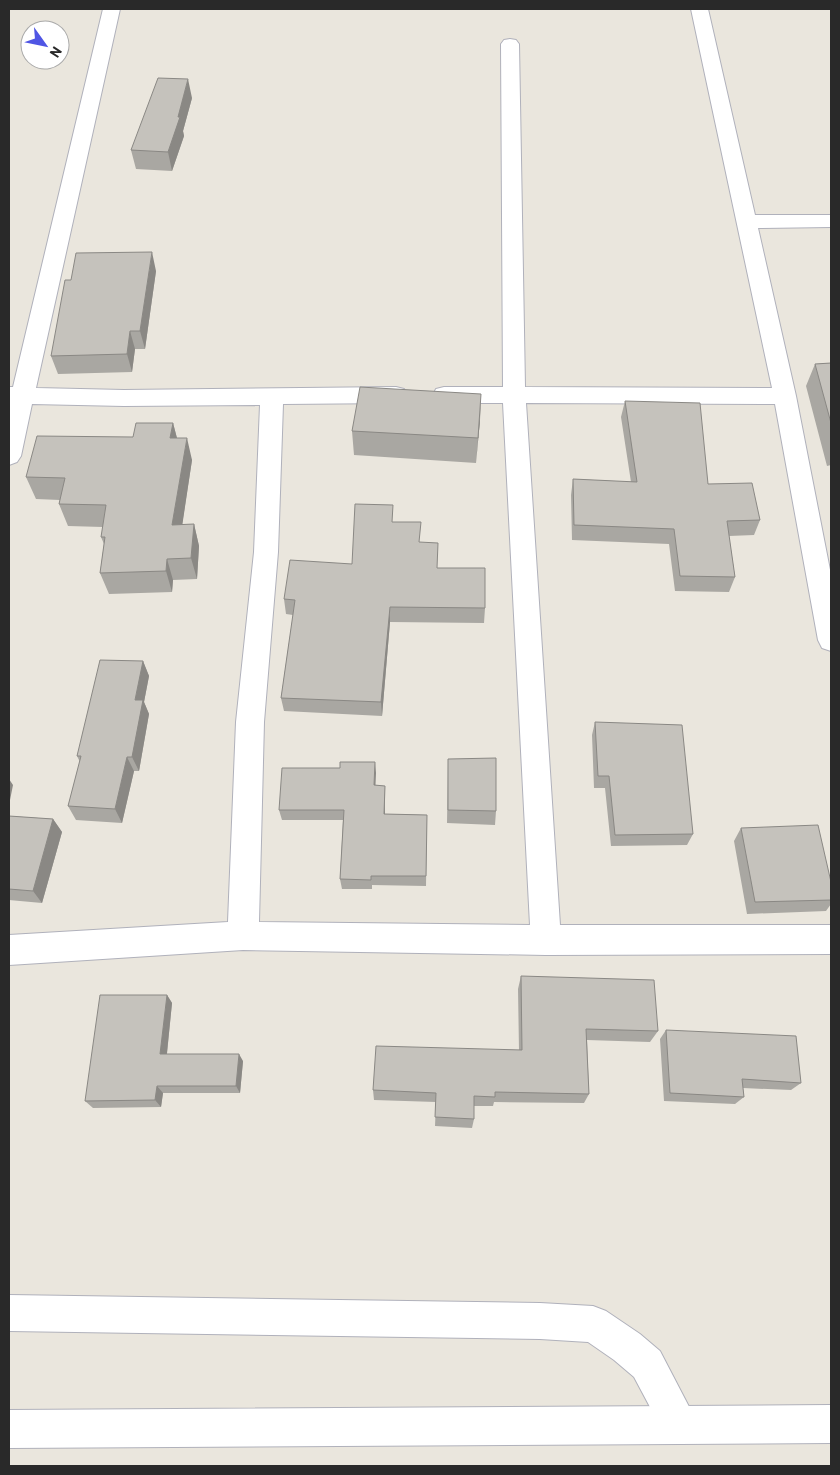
<svg xmlns="http://www.w3.org/2000/svg" width="840" height="1475" font-family="Barlow,sans-serif">
	<style>
		.lines { fill: none; stroke-linecap: round; stroke-linejoin: round }
		.street-casing { stroke: #b0b1bb; stroke-width: 2 }
		.secondary-casing { stroke: #b0b1bb; stroke-width: 2 }
		.street { fill: #fff; fill-rule: evenodd }
		.secondary { fill: #fff; fill-rule: evenodd }
		.wall { fill: #a9a7a2 }
		.shaded-wall { fill: #8a8884 }
		.building { fill: #c5c2bc; stroke: #8a8884 }
	</style>
	<rect width="100%" height="100%" fill="#eae6dd"/>
	<g class="lines">
		<g class="street-casing">
			<path id="street" d="M 103,9 L 120,9 L 36,388 L 124,390 L 396,387 L 404,389 L 407,395 L 404,401 L 396,403 L 283,404 L 278,552 L 264,722 L 259,922 L 530,925 L 503,403 L 444,403 L 436,401 L 433,395 L 436,389 L 444,387 L 503,387 L 501,44 L 504,40 L 510,39 L 516,40 L 519,44 L 525,387 L 772,388 L 691,9 L 708,9 L 755,215 L 831,215 L 831,227 L 758,228 L 796,396 L 831,575 L 831,651 L 822,648 L 818,640 L 775,404 L 526,403 L 560,925 L 831,925 L 831,954 L 546,955 L 243,950 L 9,965 L 9,935 L 228,922 L 236,722 L 254,552 L 260,405 L 124,406 L 32,404 L 21,456 L 17,462 L 9,465 L 9,387 L 13,387 Z
				M 9,1295 L 540,1303 L 593,1306 L 606,1311 L 640,1334 L 660,1351 L 698,1424 L 692,1437 L 679,1443 L 666,1437 L 634,1377 L 614,1360 L 588,1342 L 540,1339 L 9,1331 Z"/>
		</g>
		<g class="secondary-casing">
			<path id="secondary" d="M 831,1405 L 831,1443 L 9,1448 L 9,1410 Z"/>
		</g>
		<use href="#street" class="street"/>
		<use href="#secondary" class="secondary"/>
	</g>
	<path class="wall" d="M 192,98 L 183,131 L 184,136 L 172,171 L 136,169 L 131,150 Z
		M 156,271 L 145,349 L 135,349 L 132,372 L 58,374 L 51,356 L 71,280 Z
		M 831,363 L 831,465 L 827,466 L 806,386 L 815,364 Z
		M 625,401 L 708,484 L 760,520 L 754,535 L 729,536 L 735,577 L 729,592 L 675,591 L 669,544 L 572,540 L 571,495 L 573,479 L 631,482 L 621,417 Z
		M 480,420 L 476,463 L 354,455 L 352,431 Z
		M 173,423 L 177,438 L 192,460 L 182,525 L 194,524 L 199,546 L 197,579 L 173,580 L 172,592 L 109,594 L 100,573 L 104,544 L 101,537 L 103,527 L 68,526 L 59,504 L 60,500 L 36,499 L 26,477 L 133,437 Z
		M 393,522 L 437,568 L 485,608 L 484,623 L 390,622 L 382,716 L 284,711 L 281,698 L 293,615 L 286,614 L 284,599 L 352,564 Z
		M 143,661 L 149,676 L 144,702 L 149,714 L 139,771 L 134,771 L 122,823 L 76,820 L 68,806 L 80,762 L 77,756 Z
		M 595,722 L 693,834 L 687,845 L 611,846 L 605,788 L 594,788 L 592,735 Z
		M 448,759 L 496,811 L 495,825 L 447,823 Z
		M 375,762 L 375,785 L 385,786 L 385,814 L 427,815 L 426,886 L 372,885 L 372,889 L 342,889 L 340,879 L 343,820 L 282,820 L 279,810 L 340,768 Z
		M 9,816 L 53,819 L 62,832 L 42,903 L 9,900 Z
		M 741,828 L 831,882 L 831,904 L 826,911 L 747,914 L 734,841 Z
		M 521,976 L 658,1031 L 650,1042 L 587,1040 L 589,1094 L 584,1103 L 494,1102 L 493,1106 L 474,1106 L 474,1119 L 472,1128 L 435,1126 L 436,1102 L 374,1100 L 373,1090 L 519,1050 L 518,989 Z
		M 167,995 L 172,1003 L 167,1054 L 243,1061 L 240,1093 L 163,1093 L 161,1107 L 93,1108 L 85,1101 Z
		M 666,1030 L 801,1083 L 791,1090 L 743,1088 L 744,1097 L 735,1104 L 664,1101 L 660,1039 Z"/>
	<path class="shaded-wall" d="M 188,79 L 192,98 L 183,131 L 184,136 L 172,171 L 168,152 Z
		M 152,252 L 156,271 L 145,349 L 140,331 Z
		M 130,331 L 135,349 L 132,372 L 127,354 Z
		M 481,394 L 480,420 L 476,463 L 478,438 Z
		M 173,423 L 179,446 L 170,438 Z
		M 187,438 L 192,460 L 179,547 L 172,525 Z
		M 194,524 L 199,546 L 197,579 L 191,558 Z
		M 167,559 L 173,580 L 172,592 L 166,571 Z
		M 390,607 L 390,622 L 382,716 L 381,702 Z
		M 143,661 L 149,676 L 144,702 L 149,714 L 139,771 L 132,757 L 135,700 Z
		M 127,757 L 134,771 L 122,823 L 115,809 Z
		M 375,762 L 376,773 L 375,796 L 374,785 Z
		M 9,779 L 13,785 L 9,805 Z
		M 385,786 L 385,824 L 384,814 Z
		M 53,819 L 62,832 L 42,903 L 33,891 Z
		M 167,995 L 172,1003 L 166,1062 L 160,1054 Z
		M 239,1054 L 243,1061 L 240,1093 L 236,1086 Z
		M 157,1086 L 163,1093 L 161,1107 L 155,1100 Z"/>
	<path class="building" d="M 158,78 L 188,79 L 178,117 L 180,117 L 168,152 L 131,150 Z
		M 152,252 L 140,331 L 130,331 L 127,354 L 51,356 L 65,280 L 71,280 L 76,253 Z
		M 831,363 L 831,423 L 815,364 Z
		M 360,387 L 481,394 L 478,438 L 352,431 Z
		M 625,401 L 700,403 L 708,484 L 752,483 L 760,520 L 727,521 L 735,577 L 680,576 L 674,529 L 574,525 L 573,479 L 637,482 Z
		M 136,423 L 173,423 L 170,438 L 187,438 L 172,525 L 194,524 L 191,558 L 167,559 L 166,571 L 100,573 L 105,537 L 101,537 L 106,505 L 59,504 L 65,478 L 26,477 L 37,436 L 133,437 Z
		M 355,504 L 393,505 L 392,522 L 421,522 L 419,542 L 438,543 L 437,568 L 485,568 L 485,608 L 390,607 L 381,702 L 281,698 L 295,600 L 284,599 L 290,560 L 352,564 Z
		M 100,660 L 143,661 L 135,700 L 143,700 L 132,757 L 127,757 L 115,809 L 68,806 L 81,756 L 77,756 Z
		M 595,722 L 682,725 L 693,834 L 615,835 L 609,776 L 598,776 Z
		M 496,758 L 496,811 L 448,810 L 448,759 Z
		M 340,762 L 375,762 L 374,785 L 385,786 L 384,814 L 427,815 L 426,876 L 371,876 L 371,880 L 340,879 L 344,810 L 279,810 L 282,768 L 340,768 Z
		M 9,816 L 53,819 L 33,891 L 9,889 Z
		M 818,825 L 831,882 L 831,900 L 755,902 L 741,828 Z
		M 521,976 L 654,980 L 658,1031 L 586,1029 L 589,1094 L 495,1092 L 495,1097 L 474,1096 L 474,1119 L 435,1117 L 436,1093 L 373,1090 L 376,1046 L 522,1050 Z
		M 100,995 L 167,995 L 160,1054 L 239,1054 L 236,1086 L 157,1086 L 155,1100 L 85,1101 Z
		M 666,1030 L 796,1036 L 801,1083 L 742,1079 L 744,1097 L 670,1093 Z"/>
	<rect width="840" height="1475" fill="none" stroke="#292929" stroke-width="20"/>
	<g transform="translate(45 45) rotate(123)"><circle r="24" fill="#ffffff" stroke="#a9a9a9"/>
	<path d="M0-4L9 19L0 12L-9 19Z" fill="#4f55e4"/>
	<text y="-8" font-size="14" font-weight="bold" text-anchor="middle" fill="#292929">N</text>
	</g>
</svg>
